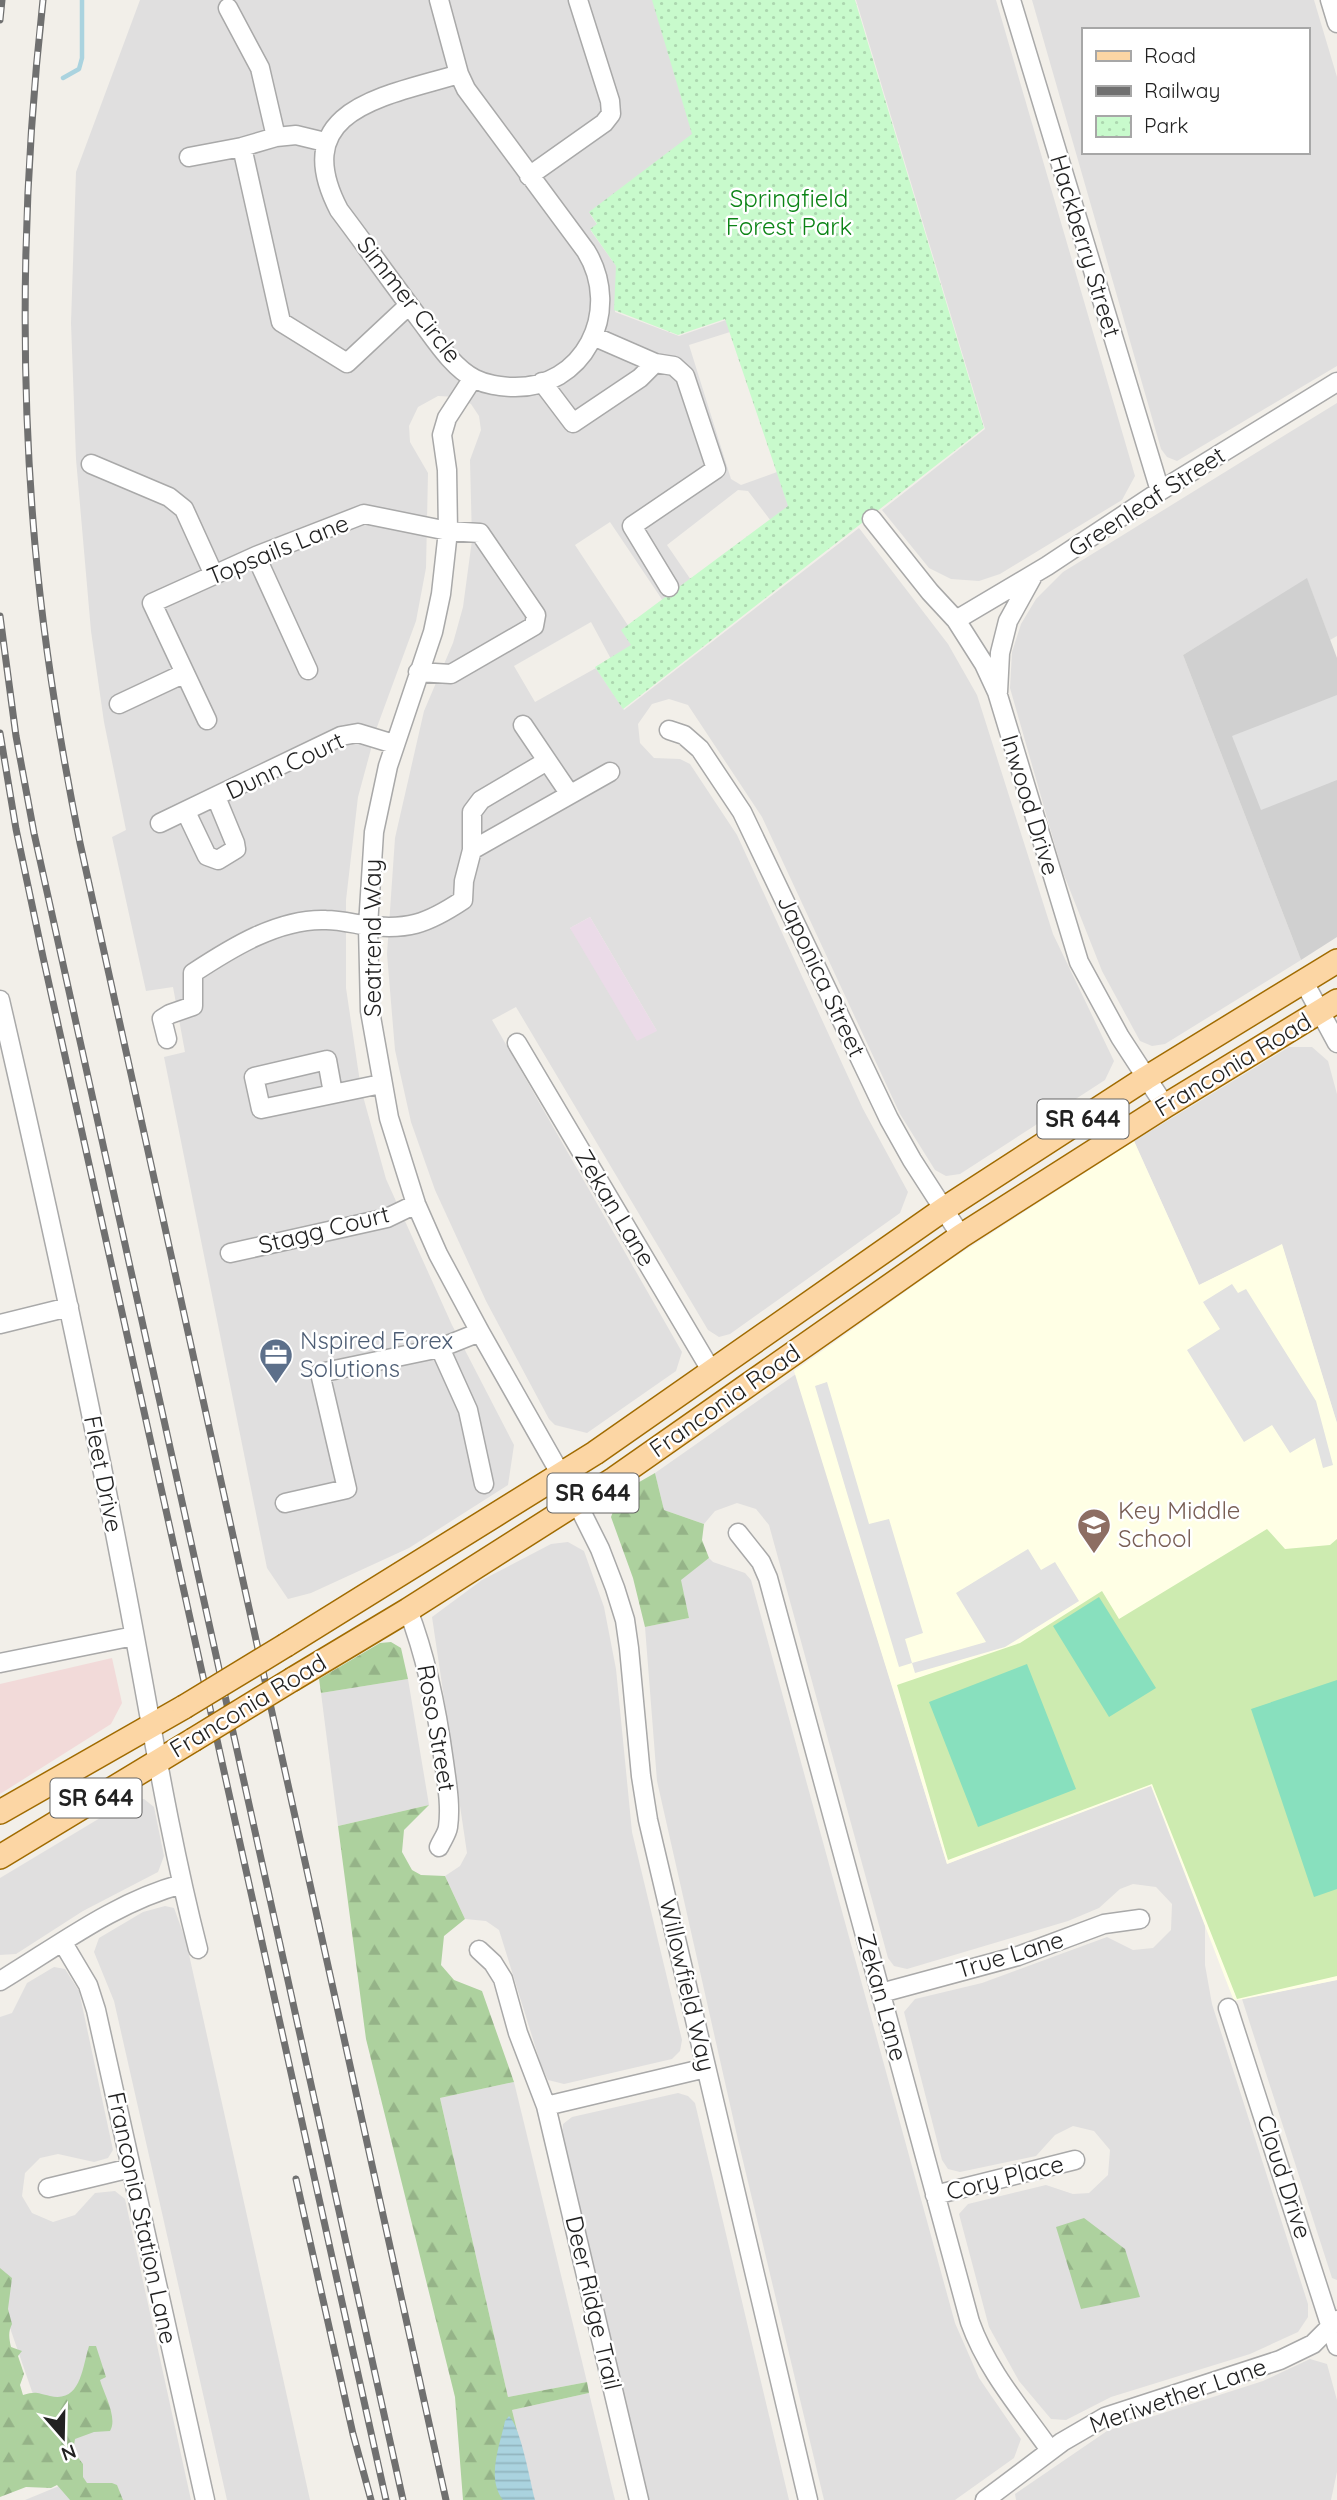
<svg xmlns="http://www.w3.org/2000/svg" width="1337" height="2500" font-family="Quicksand,sans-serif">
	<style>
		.residential { fill: #e0dfdf; fill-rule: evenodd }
		.commercial { fill: #f2dad9 }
		.industrial { fill: #ebdbe8 }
		.education { fill: #ffffe5 }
		.religious { fill: #d0d0d0 }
		.grass { fill: #cdebb0 }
		.forest { fill: url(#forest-firs) }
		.park { fill: url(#park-dots) }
		.pitch { fill: #88e0be }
		.parking { fill: #e2e2e2 }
		.water { fill: url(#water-rules) }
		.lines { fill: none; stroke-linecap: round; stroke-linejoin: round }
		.stream { stroke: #aad3df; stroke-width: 4.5 }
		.minor-casing { stroke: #a9a9a9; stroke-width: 21 }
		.major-casing { stroke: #a06b00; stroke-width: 26 }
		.minor { stroke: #fff; stroke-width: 18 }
		.major { stroke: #fcd6a4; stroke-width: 23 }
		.rail-casing { stroke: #707070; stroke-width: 7 }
		.rail { stroke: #fff; stroke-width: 4.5; stroke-dasharray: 13; stroke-linecap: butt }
		.major-bridge-casing { stroke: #a06b00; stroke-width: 26; stroke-linecap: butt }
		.major-bridge { stroke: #fcd6a4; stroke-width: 23 }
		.labels { text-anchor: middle; stroke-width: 5; stroke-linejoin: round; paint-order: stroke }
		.shield { fill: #fff; stroke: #646464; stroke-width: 2 }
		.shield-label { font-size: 23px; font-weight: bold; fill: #222 }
		.park-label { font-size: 24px; fill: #0c8416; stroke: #fff }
		.street-label { font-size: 24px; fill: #222; stroke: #fff }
		.service-label { font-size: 24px; fill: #4e5e75; stroke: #fff; text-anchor: start }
		.education-label { font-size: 24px; fill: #785e54; stroke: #fff; text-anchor: start }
	</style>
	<defs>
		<pattern id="forest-firs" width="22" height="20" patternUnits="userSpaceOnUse" patternTransform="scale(1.75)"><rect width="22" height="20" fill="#add19e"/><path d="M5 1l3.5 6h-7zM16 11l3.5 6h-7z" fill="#95b388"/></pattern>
		<pattern id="park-dots" width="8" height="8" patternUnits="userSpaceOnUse" patternTransform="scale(1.75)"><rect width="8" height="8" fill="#c8facc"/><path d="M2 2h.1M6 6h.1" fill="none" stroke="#acd6af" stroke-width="1.8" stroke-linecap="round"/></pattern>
		<pattern id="water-rules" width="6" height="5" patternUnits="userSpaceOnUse" patternTransform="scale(1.75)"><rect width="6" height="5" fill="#aad3df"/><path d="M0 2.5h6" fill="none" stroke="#92b5bf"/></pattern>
	</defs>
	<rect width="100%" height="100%" fill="#f2efe9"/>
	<path class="residential" d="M 140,0 L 653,0 L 693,135 L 590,214 L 598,226 L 591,231 L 617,267 L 615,312 L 679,336 L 726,320 L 730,332 L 689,345 L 731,479 L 741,485 L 777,472 L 789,508 L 771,521 L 748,491 L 738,490 L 667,545 L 691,580 L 663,601 L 610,522 L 575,545 L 629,627 L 623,632 L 632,646 L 611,659 L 591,622 L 514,666 L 535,702 L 596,668 L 624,710 L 859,528 L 948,644 L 977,695 L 1053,934 L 1114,1061 L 1105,1080 L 960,1174 L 946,1176 L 935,1170 L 900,1114 L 762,817 L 688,705 L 669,699 L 652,704 L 638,724 L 640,743 L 654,758 L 680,759 L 690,764 L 737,835 L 863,1109 L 908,1192 L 900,1213 L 730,1334 L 719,1337 L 708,1330 L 516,1007 L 492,1020 L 682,1352 L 676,1371 L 587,1433 L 555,1425 L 549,1419 L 486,1301 L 435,1190 L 411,1122 L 395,1050 L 387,954 L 395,838 L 424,711 L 453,643 L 463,607 L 472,540 L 470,460 L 481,430 L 479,416 L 471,404 L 457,397 L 438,396 L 418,407 L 409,426 L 410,442 L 428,473 L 426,568 L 416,621 L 377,727 L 358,797 L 346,900 L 346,988 L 361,1089 L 386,1179 L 452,1325 L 514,1445 L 508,1485 L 409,1548 L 311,1593 L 288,1599 L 267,1568 L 164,1057 L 185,1052 L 173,987 L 146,991 L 112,837 L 126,830 L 104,722 L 91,631 L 76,459 L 71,323 L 76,172 ZM 590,917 L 657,1031 L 570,928 Z
		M 856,0 L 996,0 L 1135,476 L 1122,500 L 1000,574 L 979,581 L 951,579 L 929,568 L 882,510 L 985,429 Z
		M 1032,0 L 1314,0 L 1337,77 L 1337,366 L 1177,461 L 1167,457 L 1161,449 ZM 1083,30 L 1307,30 L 1307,152 L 1083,152 Z
		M 1337,403 L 1337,636 L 1330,640 L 1307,579 L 1183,655 L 1301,960 L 1165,1044 L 1152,1046 L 1140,1041 L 1102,971 L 1062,870 L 1010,688 L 1012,652 L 1021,624 L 1036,599 L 1063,572 Z
		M 1289,1047 L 1312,1047 L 1328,1061 L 1337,1094 L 1337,1423 L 1282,1245 L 1199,1285 L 1134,1141 Z
		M 796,1374 L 947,1864 L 1152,1785 L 1205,1925 L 1205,1965 L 1212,2004 L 1308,2304 L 1308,2317 L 1298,2332 L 1250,2354 L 1111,2397 L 1066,2420 L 1051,2419 L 1019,2381 L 989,2327 L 959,2214 L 968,2204 L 1046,2185 L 1073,2194 L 1089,2193 L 1108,2175 L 1110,2150 L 1094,2131 L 1073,2126 L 1055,2135 L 1036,2156 L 960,2172 L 948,2169 L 942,2160 L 904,2012 L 915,1999 L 982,1983 L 1107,1937 L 1133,1950 L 1153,1948 L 1171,1930 L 1172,1904 L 1156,1887 L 1133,1884 L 1120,1889 L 1099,1908 L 1068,1921 L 907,1969 L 894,1966 L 888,1958 L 769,1525 L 756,1509 L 737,1503 L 715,1511 L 704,1524 L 664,1510 L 655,1473 Z
		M 568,1542 L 584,1551 L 604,1607 L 616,1669 L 632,1832 L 682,2040 L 680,2051 L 672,2059 L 564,2084 L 548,2080 L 541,2065 L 499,1930 L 486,1921 L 465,1919 L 445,1876 L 460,1866 L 467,1853 L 432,1617 L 482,1580 L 551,1544 Z
		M 709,1558 L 713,1562 L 745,1573 L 751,1580 L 955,2323 L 979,2378 L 1021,2439 L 1014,2458 L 955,2500 L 824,2500 L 738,2140 L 657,1781 L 645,1627 L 689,1618 L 680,1580 Z
		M 408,1679 L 429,1805 L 338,1826 L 321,1693 Z
		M 144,1799 L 154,1807 L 164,1856 L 158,1872 L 83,1911 L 16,1954 L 0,1955 L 0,1878 L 130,1800 Z
		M 165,1906 L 174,1908 L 186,1941 L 310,2500 L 227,2500 L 114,2001 L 94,1952 L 99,1938 L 143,1912 Z
		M 54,1967 L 65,1969 L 79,1991 L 113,2150 L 108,2158 L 94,2162 L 58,2154 L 40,2158 L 25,2173 L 22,2196 L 32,2213 L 53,2222 L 75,2215 L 95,2193 L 115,2191 L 125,2199 L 191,2500 L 25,2500 L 64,2484 L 0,2299 L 0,2017 L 12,2013 L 27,1983 Z
		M 1337,1980 L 1337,2280 L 1332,2278 L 1242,1999 Z
		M 514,2082 L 587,2382 L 508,2397 L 440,2098 Z
		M 678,2093 L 688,2096 L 695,2103 L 789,2500 L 648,2500 L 562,2135 L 563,2124 L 572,2117 Z
		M 1310,2359 L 1327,2364 L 1337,2400 L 1337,2472 L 1331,2500 L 1016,2500 L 1015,2494 L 1107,2431 L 1263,2381 Z
		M 589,2393 L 615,2500 L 534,2500 L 512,2410 Z"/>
	<path class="commercial" d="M 112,1658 L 122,1703 L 111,1724 L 0,1794 L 0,1684 Z"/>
	<path class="industrial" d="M 590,917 L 657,1031 L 637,1041 L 570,928 Z"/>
	<path class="education" d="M 1134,1141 L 1199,1285 L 1282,1244 L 1337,1423 L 1337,1980 L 1234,2001 L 1151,1786 L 947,1864 L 794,1371 L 947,1262 Z"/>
	<path class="religious" d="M 1307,578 L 1337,658 L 1337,937 L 1301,960 L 1183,655 Z"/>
	<path class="grass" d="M 1267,1529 L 1285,1549 L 1330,1545 L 1337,1539 L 1337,1976 L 1237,1999 L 1152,1784 L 948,1860 L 897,1685 L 1020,1643 L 1102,1591 L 1119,1619 Z"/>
	<path class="forest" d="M 655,1473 L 664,1510 L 704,1524 L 702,1540 L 709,1558 L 681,1580 L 689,1618 L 645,1627 L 633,1578 L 611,1517 L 620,1493 Z
		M 391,1642 L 401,1648 L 408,1679 L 321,1693 L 319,1679 L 380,1643 Z
		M 429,1805 L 404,1830 L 402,1852 L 412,1870 L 421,1875 L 445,1876 L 465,1919 L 444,1936 L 441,1965 L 454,1980 L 482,1991 L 514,2082 L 440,2098 L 508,2397 L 587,2382 L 589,2393 L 512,2410 L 534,2500 L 463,2500 L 455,2397 L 366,2039 L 338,1826 Z
		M 1084,2218 L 1125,2249 L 1140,2297 L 1081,2309 L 1056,2227 Z
		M 0,2268 L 12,2278 L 8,2309 L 12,2324 C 8,2332 9,2338 11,2347 L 22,2351 L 18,2356 L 24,2374 L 20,2385 L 23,2395 C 36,2391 37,2393 50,2396 C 81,2403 82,2368 89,2346 L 96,2346 L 106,2377 L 100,2380 C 104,2394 118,2418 110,2431 L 94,2432 L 75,2439 L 73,2451 L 83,2464 L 83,2477 L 87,2483 L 112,2483 L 117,2485 L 123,2500 L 70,2500 L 57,2485 L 51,2488 L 26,2487 L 0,2497 Z"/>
	<path class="park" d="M 652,0 L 855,0 L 984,428 L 623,709 L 595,667 L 631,645 L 621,630 L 788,506 L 725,319 L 678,335 L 614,310 L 616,266 L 590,229 L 597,224 L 589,212 L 692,134 Z"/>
	<path class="pitch" d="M 1099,1597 L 1156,1688 L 1109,1717 L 1053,1626 Z
		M 1027,1664 L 1076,1789 L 978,1827 L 929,1702 Z
		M 1337,1680 L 1337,1889 L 1314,1897 L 1251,1709 Z"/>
	<path class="parking" d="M 1337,695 L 1337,780 L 1261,810 L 1232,736 Z
		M 1232,1284 L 1238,1293 L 1246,1289 L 1316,1401 L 1333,1465 L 1323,1468 L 1315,1438 L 1290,1453 L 1272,1425 L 1244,1442 L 1187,1350 L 1220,1329 L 1203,1302 Z
		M 827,1382 L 869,1524 L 889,1519 L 923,1633 L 905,1639 L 912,1663 L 986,1642 L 956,1593 L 1028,1549 L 1041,1570 L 1055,1562 L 1079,1601 L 1005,1647 L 915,1673 L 912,1663 L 899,1667 L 815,1386 Z"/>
	<path class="water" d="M 509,2416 C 521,2428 530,2481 535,2500 L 503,2500 C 486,2478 500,2445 505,2421 Z"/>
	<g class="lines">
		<path class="stream" d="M 63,78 L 79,69 L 82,58 L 82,0"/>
		<g class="minor-casing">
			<path id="minor" d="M 439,0 L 459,74 L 466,89 L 586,251 C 623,311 584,390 511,387 C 499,386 487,385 475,379 C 453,368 436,341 421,321 C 393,284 367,247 339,210 C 286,108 387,96 459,74
				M 1011,0 L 1160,491
				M 1330,0 L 1337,23
				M 228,8 L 260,68 L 276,137
				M 242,147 L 281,322 L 347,363 L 409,305
				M 189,157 L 242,147 L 276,137 L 296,135 L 325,142
				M 529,176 L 604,123 L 611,114 L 610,101 L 578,0
				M 593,336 L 655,363
				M 473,378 L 447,418 L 442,435 L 447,470 L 448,531 L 441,594 L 433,632 L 388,766 L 374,832 L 368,926 L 370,1011 L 389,1118 L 416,1204 L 438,1254 L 480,1332 L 577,1503 L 600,1549 L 615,1588 L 625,1620 L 629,1648 L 641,1776 L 648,1820 L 808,2500
				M 542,382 L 573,423 L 640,378 L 655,363 L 674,366 L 685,376 L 716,469 L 632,526 L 669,587
				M 91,464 L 169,497 L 184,509 L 214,575
				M 872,519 L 930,592 L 956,620 L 984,664 L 997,692 L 1079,962 L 1120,1037 L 1165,1106
				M 256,556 L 308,670
				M 956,620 L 1047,566 L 1160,491 L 1337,382
				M 998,692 L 1000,653 L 1008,621 L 1034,574
				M 119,704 L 183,674
				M 207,720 L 152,603 L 256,556 L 364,514 L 448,531 L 480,533 L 536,615 L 534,626 L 451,674 L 418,672
				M 523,725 L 569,793
				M 669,730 L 684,735 L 700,749 L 742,812 L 889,1119 L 912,1160 L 961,1236
				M 186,812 L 207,856 L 218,860 L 236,849 L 235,843 L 216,797
				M 160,823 L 341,736 L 358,733 L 394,744
				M 472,850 L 610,772
				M 1304,982 L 1337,1043
				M 0,1000 C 43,1186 84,1372 120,1559 C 146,1689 165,1820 198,1949
				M 167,1039 L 162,1019 L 170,1014 L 193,1006 L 193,973 C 231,948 279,918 326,920 C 338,920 351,923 363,925 C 407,931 427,924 463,900 L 464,881 L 472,850 L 472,812 L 481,800 L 547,761
				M 517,1043 L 712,1372
				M 333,1093 L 327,1060 L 254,1077 L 261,1109 L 381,1084
				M 230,1253 L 387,1218 L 416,1204
				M 0,1324 L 69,1307
				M 440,1348 L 468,1410 L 484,1484
				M 285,1503 L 347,1489 L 320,1373 L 440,1348 L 480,1332
				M 738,1533 L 761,1562 L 768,1578 L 970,2322 C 987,2370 1021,2409 1050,2450
				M 408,1610 C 427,1659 437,1710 444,1762 C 447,1784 451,1806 448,1827 C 447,1834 442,1840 439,1847
				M 0,1663 L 134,1636
				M 63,1943 L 88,1985 L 96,2010 L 205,2500
				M 479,1950 L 493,1963 L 503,1979 L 518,2033 L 546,2106 L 639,2500
				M 0,1981 C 58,1946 115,1902 182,1884
				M 881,1993 L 1018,1956 L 1104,1924 L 1140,1919
				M 1228,2008 L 1337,2346
				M 546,2106 L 706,2068
				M 48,2188 L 131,2168
				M 935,2195 L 1075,2160
				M 985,2500 L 1062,2442 L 1105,2417 L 1280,2360 L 1313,2344 L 1337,2320"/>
		</g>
		<g class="major-casing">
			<path id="major" d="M 286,1645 L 595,1453 L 944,1209 L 1146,1078 L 1337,961
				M 293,1679 L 408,1610 L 614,1479 L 961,1236 L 1165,1106 L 1337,1001
				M 0,1812 L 184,1707
				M 0,1857 L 193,1740"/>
		</g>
		<use href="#minor" class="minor"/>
		<use href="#major" class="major"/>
		<g class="rail-casing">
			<path id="rail" d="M 43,0 C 23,181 19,363 35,545 C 44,645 60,744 80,843 L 446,2500
				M 0,20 L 2,0
				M 0,616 L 16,736 L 34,833 L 403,2500
				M 0,733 L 16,829 L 43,957 L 386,2500
				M 296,2179 L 353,2434 L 371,2500"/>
		</g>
		<use href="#rail" class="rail"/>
		<g class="major-bridge-casing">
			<path id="major-bridge" d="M 184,1707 L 286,1645
				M 193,1740 L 293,1679"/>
		</g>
		<use href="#major-bridge" class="major-bridge"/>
	</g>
	<defs>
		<g id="office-pin" transform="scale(1.75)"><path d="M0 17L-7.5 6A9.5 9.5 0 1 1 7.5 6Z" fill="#5c6f8a" stroke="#fff"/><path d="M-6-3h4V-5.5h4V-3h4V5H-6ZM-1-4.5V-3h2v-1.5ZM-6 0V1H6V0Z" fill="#fff"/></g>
		<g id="school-pin" transform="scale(1.75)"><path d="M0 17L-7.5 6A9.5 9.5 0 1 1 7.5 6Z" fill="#8d6e63" stroke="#fff"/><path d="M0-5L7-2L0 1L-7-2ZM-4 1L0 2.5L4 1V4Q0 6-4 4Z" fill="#fff"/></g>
	</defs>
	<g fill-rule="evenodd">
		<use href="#office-pin" x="276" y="1355"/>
		<use href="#school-pin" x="1094" y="1525"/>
	</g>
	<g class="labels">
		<g class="shield">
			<rect x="1037.5" y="1099.5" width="91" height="39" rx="5"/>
			<rect x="547.5" y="1473.5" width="91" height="39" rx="5"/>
			<rect x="50.5" y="1778.5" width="91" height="39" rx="5"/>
		</g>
		<g class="shield-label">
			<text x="1083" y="1127">SR 644</text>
			<text x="593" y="1501">SR 644</text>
			<text x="96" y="1806">SR 644</text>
		</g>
		<g class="park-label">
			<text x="789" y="207">Springfield<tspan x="789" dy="28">Forest Park</tspan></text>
		</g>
		<g class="street-label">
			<text transform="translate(1085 246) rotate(73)" y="8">Hackberry Street</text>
			<text transform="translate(409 300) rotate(52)" y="8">Simmer Circle</text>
			<text transform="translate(1147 502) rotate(-33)" y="8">Greenleaf Street</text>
			<text transform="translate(278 550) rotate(-22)" y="8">Topsails Lane</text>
			<text transform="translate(285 766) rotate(-25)" y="8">Dunn Court</text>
			<text transform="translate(1030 805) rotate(73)" y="8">Inwood Drive</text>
			<text transform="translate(373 938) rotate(-90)" y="8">Seatrend Way</text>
			<text transform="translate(821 976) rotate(65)" y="8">Japonica Street</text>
			<text transform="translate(1233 1065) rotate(-31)" y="8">Franconia Road</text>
			<text transform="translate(615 1208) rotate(59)" y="8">Zekan Lane</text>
			<text transform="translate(324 1230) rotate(-14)" y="8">Stagg Court</text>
			<text transform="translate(725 1401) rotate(-35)" y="8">Franconia Road</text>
			<text transform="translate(103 1474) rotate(79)" y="8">Fleet Drive</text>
			<text transform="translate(248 1706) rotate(-31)" y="8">Franconia Road</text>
			<text transform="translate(436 1728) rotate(80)" y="8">Roso Street</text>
			<text transform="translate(1010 1955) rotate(-17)" y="8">True Lane</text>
			<text transform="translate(687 1985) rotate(77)" y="8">Willowfield Way</text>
			<text transform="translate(882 1997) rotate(75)" y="8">Zekan Lane</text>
			<text transform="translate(1284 2177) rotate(72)" y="8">Cloud Drive</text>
			<text transform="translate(1005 2178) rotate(-14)" y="8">Cory Place</text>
			<text transform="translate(142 2218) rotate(78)" y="8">Franconia Station Lane</text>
			<text transform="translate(593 2303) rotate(77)" y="8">Deer Ridge Trail</text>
			<text transform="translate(1178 2396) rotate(-19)" y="8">Meriwether Lane</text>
		</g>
		<g class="service-label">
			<text x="300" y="1349">Nspired Forex<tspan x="300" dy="28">Solutions</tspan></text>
		</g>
		<g class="education-label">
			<text x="1118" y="1519">Key Middle<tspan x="1118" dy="28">School</tspan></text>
		</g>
	</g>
	<rect x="1082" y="28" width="228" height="126" fill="#ffffff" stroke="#a7a7a7" stroke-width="2"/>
	<rect x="1096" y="51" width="35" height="10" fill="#fcd6a4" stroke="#a7a7a7" stroke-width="2"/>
	<text x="1144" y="63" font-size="21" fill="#222222">Road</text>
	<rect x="1096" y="86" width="35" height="10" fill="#707070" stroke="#a7a7a7" stroke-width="2"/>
	<text x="1144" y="98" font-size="21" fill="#222222">Railway</text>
	<rect x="1096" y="116" width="35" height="21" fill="url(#park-dots)" stroke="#a7a7a7" stroke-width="2"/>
	<text x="1144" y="133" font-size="21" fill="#222222">Park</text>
	<g transform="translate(63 2437) rotate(160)" stroke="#ffffff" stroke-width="5" paint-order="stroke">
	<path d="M0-5L12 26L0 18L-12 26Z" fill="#222222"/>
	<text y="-10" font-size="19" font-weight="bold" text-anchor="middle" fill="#222222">N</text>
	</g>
</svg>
